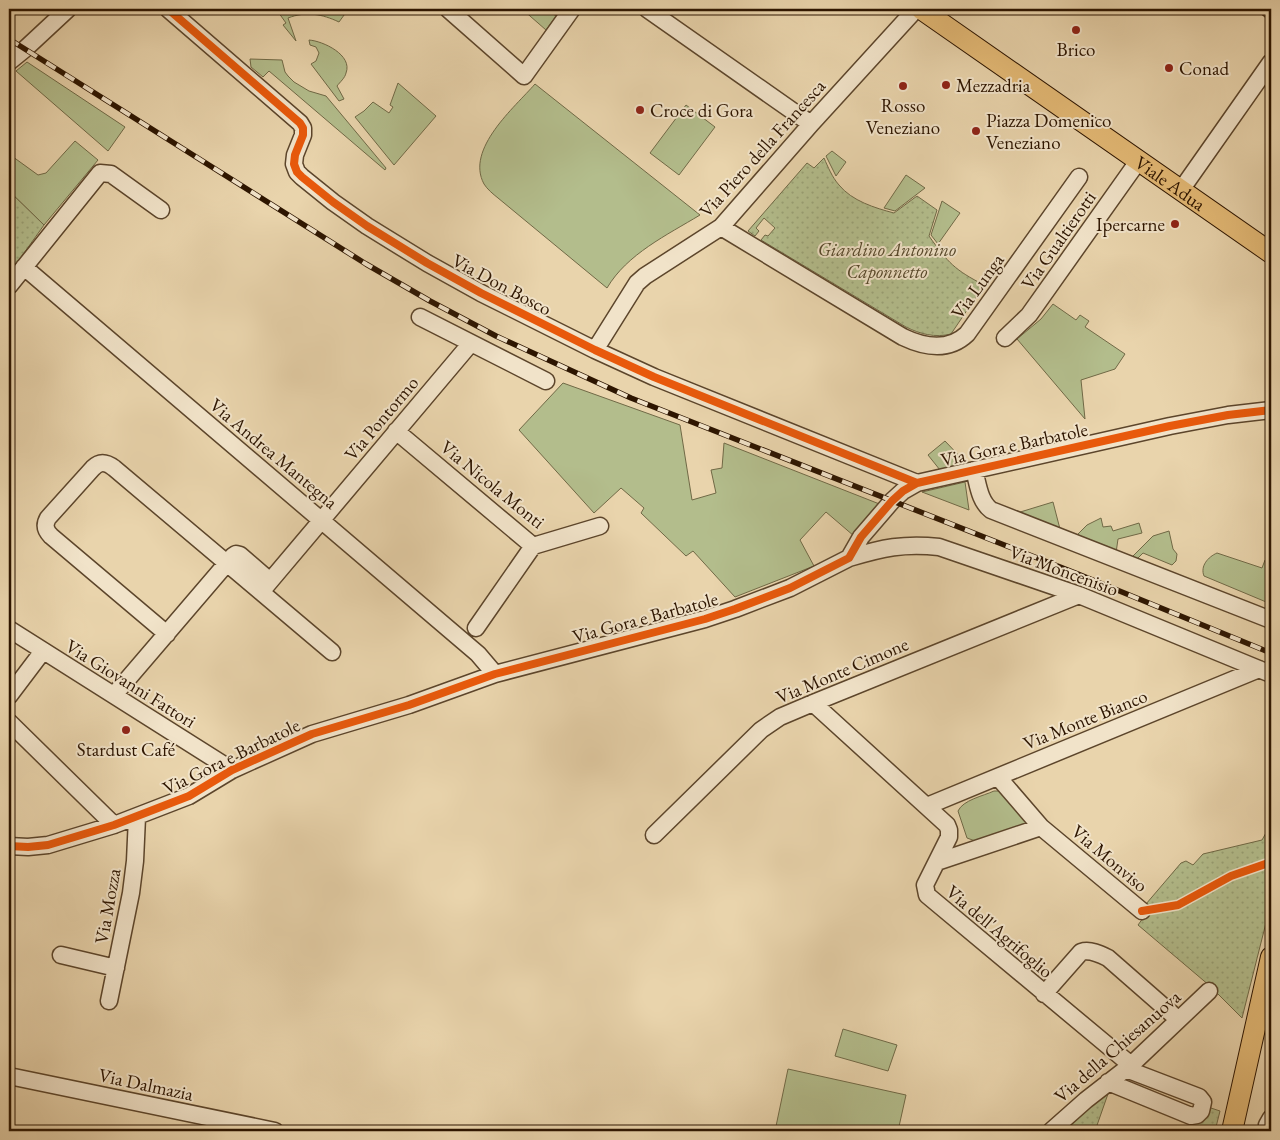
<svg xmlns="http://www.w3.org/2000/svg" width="1280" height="1140" font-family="'EB Garamond',serif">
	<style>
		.grass { fill: #b3bd8c; stroke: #706946 }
		.park { fill: url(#park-dots); stroke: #706946 }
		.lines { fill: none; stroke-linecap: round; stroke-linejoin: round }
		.minor-casing { stroke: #5c452b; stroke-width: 19 }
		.major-casing { stroke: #2d1500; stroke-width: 22 }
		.minor { stroke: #f1e3c9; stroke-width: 16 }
		.major { stroke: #e4ba76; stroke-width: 20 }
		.rail-casing { stroke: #2d1500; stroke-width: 5.5 }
		.rail { stroke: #f1e3c9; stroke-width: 4; stroke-dasharray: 11; stroke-linecap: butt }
		.cycleway-casing { stroke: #f1e3c9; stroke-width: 11 }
		.cycleway { stroke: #e8590c; stroke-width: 8 }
		.poi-dot { fill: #8f2418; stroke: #f1e3c9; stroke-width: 2 }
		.labels { text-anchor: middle; stroke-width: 4; stroke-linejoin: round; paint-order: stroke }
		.poi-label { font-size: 19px; fill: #2d1500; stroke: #f1e3c9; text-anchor: start }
		.street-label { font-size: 19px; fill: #2d1500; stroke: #f1e3c9 }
		.park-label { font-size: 19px; font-style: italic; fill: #55472a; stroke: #f1e3c9 }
	</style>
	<defs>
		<pattern id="park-dots" width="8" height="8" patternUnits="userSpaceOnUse" patternTransform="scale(1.25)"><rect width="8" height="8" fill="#b3bd8c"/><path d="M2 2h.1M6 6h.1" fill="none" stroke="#9aa277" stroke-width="1.8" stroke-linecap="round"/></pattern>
	</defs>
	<rect width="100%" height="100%" fill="#e9d4ac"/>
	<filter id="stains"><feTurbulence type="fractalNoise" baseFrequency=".004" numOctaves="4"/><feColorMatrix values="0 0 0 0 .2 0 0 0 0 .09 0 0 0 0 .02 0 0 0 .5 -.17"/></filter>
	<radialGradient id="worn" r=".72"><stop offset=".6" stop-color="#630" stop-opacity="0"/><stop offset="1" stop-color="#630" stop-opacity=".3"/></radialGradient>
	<path class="grass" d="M 276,9 L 343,9 L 347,11 L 339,22 C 322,14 306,11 288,18 L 296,41 L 283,25 L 286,23 Z
		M 522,9 L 538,9 L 543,12 L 546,9 L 556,16 L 546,30 Z
		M 309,40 C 323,41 353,55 346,73 C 345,78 340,82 337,86 L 344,99 L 339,101 L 311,64 L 316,61 L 319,53 L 316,47 L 310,45 Z
		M 250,59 L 282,60 L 285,72 L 288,76 L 294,82 L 309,91 L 326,96 L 386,168 L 385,170 L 269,71 L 263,77 L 251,67 Z
		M 27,62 L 125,127 L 108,151 L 16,71 Z
		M 398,83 L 436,116 L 394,165 L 355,117 L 364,111 L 373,102 L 389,113 L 393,107 L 390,105 Z
		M 535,84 L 700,215 C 667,235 627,254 607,288 L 498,198 C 493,194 487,189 484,184 C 465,149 515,107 535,84 Z
		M 686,105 L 715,127 L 679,175 L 650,153 Z
		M 75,141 L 98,160 L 44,225 L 9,191 L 9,154 L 38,175 L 46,173 Z
		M 832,151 L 846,162 L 836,176 L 826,156 Z
		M 906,175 L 925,188 L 895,211 L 884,208 Z
		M 942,201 L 960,213 L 938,244 L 931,235 Z
		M 1053,304 L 1076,320 L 1080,315 L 1089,321 L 1085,327 L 1125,354 L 1115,369 L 1081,380 L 1085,419 L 1017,339 L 1041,319 Z
		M 563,383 L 680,425 L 692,500 L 716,493 L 711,470 L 722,468 L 724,443 L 882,505 L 854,536 L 826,512 L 800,540 L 814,566 L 735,597 L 693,551 L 686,556 L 641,513 L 644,508 L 621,488 L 594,513 L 519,430 Z
		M 945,441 L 966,463 L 940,470 L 928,455 Z
		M 965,482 L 969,510 L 922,492 Z
		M 1053,502 L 1060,529 L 1017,513 Z
		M 1101,518 L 1103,527 L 1111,526 L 1113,531 L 1139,523 L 1142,533 L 1118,539 L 1116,553 L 1076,536 L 1087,525 Z
		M 1169,531 L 1173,549 L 1177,554 L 1176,561 L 1172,565 L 1143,553 L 1134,562 L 1131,558 L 1153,536 Z
		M 1217,553 L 1262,568 L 1265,560 L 1269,562 L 1271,556 L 1271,604 L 1204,576 C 1200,566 1208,557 1217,553 Z
		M 994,791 L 999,791 L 1029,823 L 978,842 L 967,838 L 958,811 C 963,800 983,796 994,791 Z
		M 843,1029 L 897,1045 L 888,1071 L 835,1056 Z
		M 788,1069 L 906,1095 L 898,1131 L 775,1131 Z"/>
	<path class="park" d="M 824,158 C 828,167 832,177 839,185 C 852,201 875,208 894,213 L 917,196 L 937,210 L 929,236 C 948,263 955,270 984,285 L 951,334 C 935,338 920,334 906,327 L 761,240 L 765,235 L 768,236 L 775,228 L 764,218 L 756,228 L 759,231 L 755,236 L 748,231 L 807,163 L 814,168 Z
		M 9,191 L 44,225 L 9,274 Z
		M 1271,824 L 1271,903 L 1242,1018 L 1210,986 L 1138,925 L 1146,914 L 1146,904 L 1181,863 L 1186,861 L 1193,865 L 1203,854 L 1262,840 Z
		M 1109,1091 L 1095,1131 L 1063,1131 L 1098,1095 Z
		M 1211,1108 L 1220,1111 L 1215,1131 L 1191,1131 L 1193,1124 C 1204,1123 1207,1117 1211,1108 Z"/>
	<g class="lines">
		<g class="minor-casing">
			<path id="minor" d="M 168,9 L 300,123 L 303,128 L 303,135 L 295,155 L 294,164 L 297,172 L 302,177 L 333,202 L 367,226 L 427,263 L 481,293 L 595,350 L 654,377 L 917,483
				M 448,9 L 524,76 L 572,9
				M 647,9 L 811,124
				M 1269,9 L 1271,10
				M 9,62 L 25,49 L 68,9
				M 1181,190 L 1271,62
				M 721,227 L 903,337 C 924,347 948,352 967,334 L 1079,177
				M 24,267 L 478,654 L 495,674
				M 9,286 L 100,173 L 111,174 L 161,210
				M 420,317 L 546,381
				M 1005,338 L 1029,315 L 1139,160
				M 595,350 L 637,283 L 645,276 L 721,227 L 811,124 L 916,9
				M 396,431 L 533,546 L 600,526
				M 974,470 C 978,483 979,501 991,510 L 1271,620
				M 849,558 C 882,548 904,543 939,547 L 1079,595 L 1271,674
				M 476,628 L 533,546
				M 9,629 L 232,770
				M 167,634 L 51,536 C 45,530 44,525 48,518 L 93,468 C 100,461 106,462 114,468 L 261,592
				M 332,652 L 261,592 L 471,343
				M 114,695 L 233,556 L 236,554 L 240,555 L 270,581
				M 9,696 L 43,651
				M 813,703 L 947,825 L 949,830 L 949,837 L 925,885 L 927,895 L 1131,1065
				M 9,722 L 114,825
				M 998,777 L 1041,827 L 1142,911
				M 927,806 L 1259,669
				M 654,835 L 761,730 L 780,717 L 813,703 L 1079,595
				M 9,846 L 28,847 L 48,845 L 114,825 L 189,796 L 232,770 L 312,734 L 409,705 L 495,674 L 705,619 L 735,609 L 790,588 L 849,558 L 861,537 L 892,501 L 903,491 L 917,483 L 1170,426 L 1228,415 L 1271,410
				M 937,862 L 1041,827
				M 61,955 L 116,968
				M 1044,994 L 1081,952 C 1090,949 1100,954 1108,958 L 1172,1014
				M 109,1001 L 131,893 L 135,861 L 137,817
				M 9,1076 L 275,1131
				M 1108,1082 L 1191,1116 L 1197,1115 L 1201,1111 L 1203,1102 L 1199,1097 L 1126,1069
				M 1051,1131 L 1086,1100 L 1131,1065 L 1209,991
				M 1269,1131 L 1267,1125 L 1271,1118"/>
		</g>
		<g class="major-casing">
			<g id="major">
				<path id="s1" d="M 921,9 L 1271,253"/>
				<path d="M 1232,1131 L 1271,957"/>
			</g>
		</g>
		<use href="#minor" class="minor"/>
		<use href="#major" class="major"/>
		<g class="rail-casing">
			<path id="rail" d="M 9,39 L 366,264 L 430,301 L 496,336 L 631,398 L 1078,574 L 1271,653"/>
		</g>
		<use href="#rail" class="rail"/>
		<g class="cycleway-casing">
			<path id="cycleway" d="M 168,9 L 300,123 L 303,128 L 303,135 L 295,155 L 294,164 L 297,172 L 302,177 L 333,202 L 367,226 L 427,263 L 481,293 L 595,350 L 654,377 L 917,483
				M 9,846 L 28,847 L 48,845 L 114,825 L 189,796 L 232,770 L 312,734 L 409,705 L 495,674 L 705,619 L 735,609 L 790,588 L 849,558 L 861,537 L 892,501 L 903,491 L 917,483 L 1170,426 L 1228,415 L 1271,410
				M 1142,911 L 1178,905 L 1231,876 L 1271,862"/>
		</g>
		<use href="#cycleway" class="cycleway"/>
	</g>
	<g class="poi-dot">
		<circle cx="1076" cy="30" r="5"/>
		<circle cx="1169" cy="68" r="5"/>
		<circle cx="946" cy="85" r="5"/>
		<circle cx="903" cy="86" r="5"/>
		<circle cx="640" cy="110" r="5"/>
		<circle cx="976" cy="131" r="5"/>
		<circle cx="1175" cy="224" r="5"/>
		<circle cx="126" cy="730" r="5"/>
	</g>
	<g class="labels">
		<g class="poi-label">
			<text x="1076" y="56" text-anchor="middle">Brico</text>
			<text x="1179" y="75">Conad</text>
			<text x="956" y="92">Mezzadria</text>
			<text x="903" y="112" text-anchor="middle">Rosso<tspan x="903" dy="22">Veneziano</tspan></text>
			<text x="650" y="117">Croce di Gora</text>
			<text x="986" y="127">Piazza Domenico<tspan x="986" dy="22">Veneziano</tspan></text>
			<text x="1165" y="231" text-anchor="end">Ipercarne</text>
			<text x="126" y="756" text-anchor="middle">Stardust Café</text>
		</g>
		<g class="street-label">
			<text transform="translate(762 148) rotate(-48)" y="7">Via Piero della Francesca</text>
			<text dy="7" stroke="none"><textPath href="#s1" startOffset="304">Viale Adua</textPath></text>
			<text transform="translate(1058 240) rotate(-55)" y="7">Via Gualtierotti</text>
			<text transform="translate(502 284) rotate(28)" y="7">Via Don Bosco</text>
			<text transform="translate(977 286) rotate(-54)" y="7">Via Lunga</text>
			<text transform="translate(381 418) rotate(-50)" y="7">Via Pontormo</text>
			<text transform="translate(1014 444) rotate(-12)" y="7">Via Gora e Barbatole</text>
			<text transform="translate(274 453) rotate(40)" y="7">Via Andrea Mantegna</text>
			<text transform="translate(493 484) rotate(39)" y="7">Via Nicola Monti</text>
			<text transform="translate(1064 570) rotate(20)" y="7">Via Moncenisio</text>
			<text transform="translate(645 617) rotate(-15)" y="7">Via Gora e Barbatole</text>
			<text transform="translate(842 670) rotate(-23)" y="7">Via Monte Cimone</text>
			<text transform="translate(131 683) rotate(32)" y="7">Via Giovanni Fattori</text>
			<text transform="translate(1085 719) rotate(-22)" y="7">Via Monte Bianco</text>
			<text transform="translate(231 756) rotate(-26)" y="7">Via Gora e Barbatole</text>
			<text transform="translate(1110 858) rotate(40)" y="7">Via Monviso</text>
			<text transform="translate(107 906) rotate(-80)" y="7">Via Mozza</text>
			<text transform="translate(1000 931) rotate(40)" y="7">Via dell'Agrifoglio</text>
			<text transform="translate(1117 1046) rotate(-41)" y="7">Via della Chiesanuova</text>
			<text transform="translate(146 1084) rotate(12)" y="7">Via Dalmazia</text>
		</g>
		<g class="park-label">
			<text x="887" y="256">Giardino Antonino<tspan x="887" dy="22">Caponnetto</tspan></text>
		</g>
	</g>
	<rect width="1280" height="1140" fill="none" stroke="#e9d4ac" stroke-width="30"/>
	<rect x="10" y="10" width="1260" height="1120" fill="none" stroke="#2d1500" stroke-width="2.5"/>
	<rect x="15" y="15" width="1250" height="1110" fill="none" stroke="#2d1500"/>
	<rect width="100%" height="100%" filter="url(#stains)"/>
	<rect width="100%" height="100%" fill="url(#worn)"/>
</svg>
